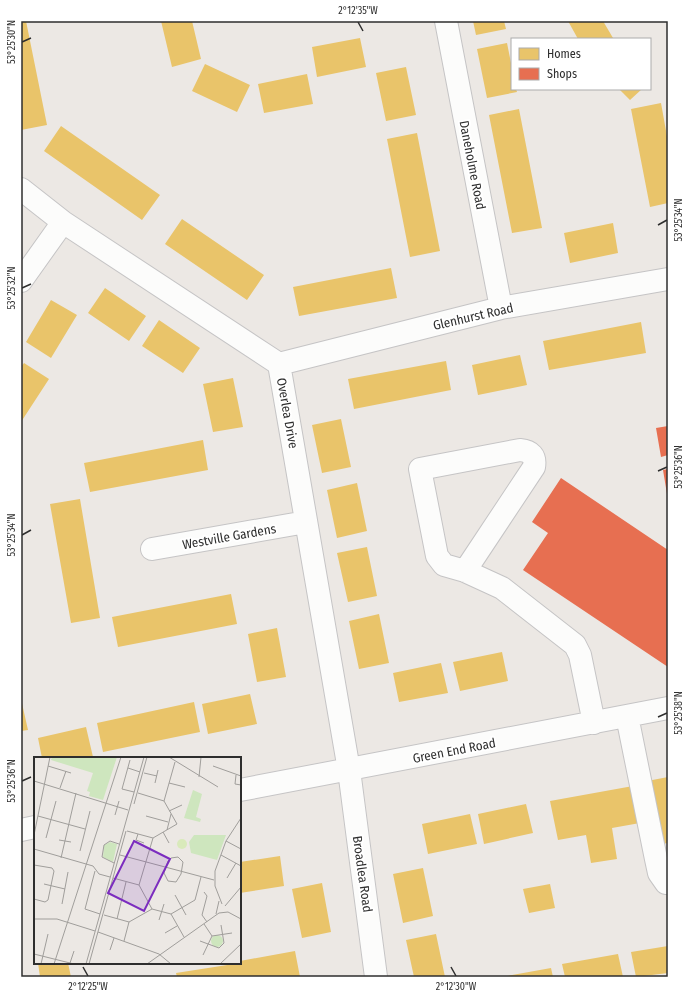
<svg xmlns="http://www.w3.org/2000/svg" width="689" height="998" font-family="'Fira Sans Condensed',sans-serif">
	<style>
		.homes { fill: #e9c46a }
		.shops { fill: #e76f51 }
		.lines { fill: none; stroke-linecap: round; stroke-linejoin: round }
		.minor-casing { stroke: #c5c4c5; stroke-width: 24 }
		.minor { stroke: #fcfcfb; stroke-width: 22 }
		.ticks { fill: none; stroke: #2e2e2e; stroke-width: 1.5 }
		.labels { text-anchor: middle; stroke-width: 4; stroke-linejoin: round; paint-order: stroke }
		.street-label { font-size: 13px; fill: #2e2e2e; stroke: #fff }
		.inset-road { fill: none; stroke: #a09e9b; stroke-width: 1 }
		.view { fill: #7b2cbf; fill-opacity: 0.15; stroke: #7b2cbf; stroke-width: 2 }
		.inset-edge { fill: none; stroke: #2e2e2e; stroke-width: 2 }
		.neatline { fill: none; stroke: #2e2e2e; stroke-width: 1.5 }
		.ticks-label { font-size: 10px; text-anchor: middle; fill: #2e2e2e }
	</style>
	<rect width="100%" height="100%" fill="#ece8e4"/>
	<path class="homes" d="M 21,21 L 26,21 L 47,125 L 21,130 Z
		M 161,21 L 192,21 L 201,59 L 172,67 Z
		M 473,21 L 504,21 L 506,29 L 476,35 Z
		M 568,21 L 603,21 L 613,38 L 578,39 Z
		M 360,38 L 366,67 L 317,77 L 312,47 Z
		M 507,43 L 512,68 L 512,89 L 516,89 L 517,92 L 487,98 L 477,49 Z
		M 205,64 L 250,85 L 237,112 L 192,91 Z
		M 406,67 L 416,115 L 386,121 L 376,73 Z
		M 307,74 L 313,104 L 264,113 L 258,84 Z
		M 619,89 L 642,89 L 630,100 Z
		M 661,103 L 668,142 L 668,203 L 650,207 L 631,109 Z
		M 519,109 L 542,228 L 512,233 L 489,115 Z
		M 61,126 L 160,195 L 142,220 L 44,151 Z
		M 417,133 L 440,251 L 410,257 L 387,139 Z
		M 182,219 L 264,275 L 247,300 L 165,244 Z
		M 613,223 L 618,253 L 570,263 L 564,233 Z
		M 391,268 L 397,298 L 299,316 L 293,287 Z
		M 105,288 L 146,316 L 129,341 L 88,313 Z
		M 51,300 L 77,315 L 51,358 L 26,342 Z
		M 159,320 L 200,348 L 183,373 L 142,346 Z
		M 641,322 L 646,353 L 549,370 L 543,341 Z
		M 520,355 L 527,385 L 478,395 L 472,365 Z
		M 446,361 L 451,390 L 354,409 L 348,379 Z
		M 24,363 L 49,379 L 21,422 L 21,367 Z
		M 233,378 L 243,427 L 213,432 L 203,384 Z
		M 341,419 L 351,467 L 322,473 L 312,425 Z
		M 203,440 L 208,470 L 90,492 L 84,463 Z
		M 357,483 L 367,531 L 337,538 L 327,490 Z
		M 80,499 L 100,618 L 71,623 L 50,504 Z
		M 367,547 L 377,596 L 348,602 L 337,553 Z
		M 231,594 L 237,624 L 118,647 L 112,617 Z
		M 379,614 L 389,663 L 359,669 L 349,621 Z
		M 277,628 L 286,677 L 257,682 L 248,634 Z
		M 502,652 L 508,681 L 460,691 L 453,662 Z
		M 441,663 L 448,693 L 399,702 L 393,673 Z
		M 250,694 L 257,724 L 208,734 L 202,704 Z
		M 21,699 L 28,730 L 21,731 Z
		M 194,702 L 200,732 L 103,752 L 97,723 Z
		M 86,727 L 93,757 L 42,758 L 38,738 Z
		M 668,777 L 668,843 L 655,845 L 642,782 Z
		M 633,786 L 640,823 L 612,828 L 617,859 L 591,863 L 586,835 L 558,840 L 550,801 Z
		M 526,804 L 533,833 L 484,844 L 478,814 Z
		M 470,814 L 477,844 L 428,854 L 422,824 Z
		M 280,856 L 284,886 L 240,893 L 240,862 Z
		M 423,868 L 433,916 L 403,923 L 393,874 Z
		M 322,883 L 331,932 L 302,938 L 292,889 Z
		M 550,884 L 555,908 L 529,913 L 523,889 Z
		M 436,934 L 445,977 L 414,977 L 406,940 Z
		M 668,946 L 668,973 L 636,977 L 631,952 Z
		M 295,951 L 300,977 L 177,977 L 176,973 L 240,963 L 240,961 Z
		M 618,954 L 623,977 L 565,977 L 562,964 Z
		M 38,963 L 68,963 L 71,977 L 40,977 Z
		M 551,968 L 553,977 L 507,977 L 507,976 Z"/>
	<path class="shops" d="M 668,426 L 668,455 L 661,457 L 656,428 Z
		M 668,469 L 668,494 L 667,494 L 663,470 Z
		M 561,478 L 668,550 L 668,667 L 523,570 L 548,533 L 532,522 Z"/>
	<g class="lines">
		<g class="minor-casing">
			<path id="minor" d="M 446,21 L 501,308
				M 21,189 L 63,222 L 279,364 L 349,770 L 376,977
				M 21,281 L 63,222
				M 279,364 L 501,308 L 668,279
				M 152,549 L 306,522
				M 465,571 L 534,467 C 536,456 531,451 520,450 L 420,469 L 437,556 L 444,565 L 465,571 L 502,588 L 575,645 L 580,655 L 594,723
				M 627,716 L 656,859 L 659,873 L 666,883
				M 240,790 L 668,708
				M 21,830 L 35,827"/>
		</g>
		<use href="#minor" class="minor"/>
	</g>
	<path class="ticks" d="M 358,22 L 363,31M 22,42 L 31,38M 658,225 L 667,220M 22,288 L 31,284M 658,471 L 667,467M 22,535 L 31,530M 658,717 L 667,713M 22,781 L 31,777M 83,967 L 88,976M 451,967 L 456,976"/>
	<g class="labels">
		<g class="street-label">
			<text transform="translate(473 165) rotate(79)" y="5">Daneholme Road</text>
			<text transform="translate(473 316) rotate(-13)" y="5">Glenhurst Road</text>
			<text transform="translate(288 413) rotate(80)" y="5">Overlea Drive</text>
			<text transform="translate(229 536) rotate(-10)" y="5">Westville Gardens</text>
			<text transform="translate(454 750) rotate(-11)" y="5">Green End Road</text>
			<text transform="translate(363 874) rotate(82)" y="5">Broadlea Road</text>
		</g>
	</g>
	<g transform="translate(34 757)">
		<rect width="207" height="207" fill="#ece8e4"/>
		<path d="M 18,0 L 83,0 L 69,43 L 55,39 L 56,35 L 53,34 L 59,16 L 17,3 ZM 159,33 L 168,37 L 162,60 L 167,62 L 166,65 L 150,61 ZM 160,78 L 192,78 L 183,103 L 157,96 L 155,85 ZM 76,85 L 83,87 L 79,105 L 69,100 L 70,88 ZM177 184a6 6 0 1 1 12 0a6 6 0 1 1-12 0Z" fill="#cee6be"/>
		<path d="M143 87a5 5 0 1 1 10 0a5 5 0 1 1-10 0Z" fill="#d9eabb"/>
		<path class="inset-road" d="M 135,0 L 184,30M 96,3 L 88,32 L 100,35M 141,5 L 130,44 L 143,67 L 119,81 L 105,128 L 118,152 L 137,157 L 161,143 L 167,120M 14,9 L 37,16M 179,9 L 207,19M 94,11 L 106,15M 110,16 L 123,19M 202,18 L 201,27 L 207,28M 165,20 L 167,0M 0,24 L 94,53M 121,26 L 124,13M 135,26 L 151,30M 26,31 L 32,14M 104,36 L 130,44M 100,47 L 113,0M 135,54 L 148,48M 81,58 L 85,44M 4,59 L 51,72M 112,59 L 134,65M 133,73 L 137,57M 93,74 L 119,81M 129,75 L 135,86M 104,77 L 102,83 L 110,86M 0,78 L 16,0M 12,81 L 22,44M 25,83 L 37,85M 192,84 L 207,92M 0,92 L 59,109 L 65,117 L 76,120M 46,94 L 56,54M 86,98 L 180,123M 187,98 L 207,109M 144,100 L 149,105 L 147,117 L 142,125 L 134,124 L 130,116 L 134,104 L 137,101 ZM 27,101 L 42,36M 80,106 L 68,100 L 70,88 L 76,84 L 85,87M 0,108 L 18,111 L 20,114 L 14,143 L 11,145 L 0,142M 61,114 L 51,152 L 66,157M 79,121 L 105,128M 193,121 L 202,106M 10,127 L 31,132M 170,135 L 173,139 L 168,158 L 173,165M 141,138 L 152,158M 28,147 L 34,115M 188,147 L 181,129 L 181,114 L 192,84 L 207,61M 191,149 L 207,130M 137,157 L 150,180M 182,157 L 185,144M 70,158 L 95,165 L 118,152M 0,162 L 23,162 L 61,174M 83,162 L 92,125M 125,163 L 130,147M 170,167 L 178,179M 64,175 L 125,197 L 137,207M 131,176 L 143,169M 90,184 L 95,165M 166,184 L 185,191 L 190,186 L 187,168M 76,193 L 80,181M 0,197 L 40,207M 169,198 L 178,179 L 198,176M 36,206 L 40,194M 7,207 L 14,177M 20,207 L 87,0M 52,207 L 110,0M 55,207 L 92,74M 113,207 L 185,156 L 194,155 L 207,162M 186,207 L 207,187"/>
		<path class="view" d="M 100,84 L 136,102 L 110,154 L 74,136 Z"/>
		<rect width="207" height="207" class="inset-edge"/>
	</g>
	<rect width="689" height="998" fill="none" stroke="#ffffff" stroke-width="44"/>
	<rect x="511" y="38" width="140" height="52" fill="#ffffff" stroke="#ababab"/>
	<rect x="519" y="48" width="20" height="12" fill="#e9c46a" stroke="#ababab"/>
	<text x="547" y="58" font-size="12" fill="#2e2e2e">Homes</text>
	<rect x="519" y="68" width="20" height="12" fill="#e76f51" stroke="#ababab"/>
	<text x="547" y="78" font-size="12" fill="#2e2e2e">Shops</text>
	<rect x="22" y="22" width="645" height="954" class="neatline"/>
	<g class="ticks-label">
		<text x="358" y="14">2°12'35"W</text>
		<text transform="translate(11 42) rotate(-90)" y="4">53°25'30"N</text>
		<text transform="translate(678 220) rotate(-90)" y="4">53°25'34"N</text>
		<text transform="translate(11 288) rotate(-90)" y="4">53°25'32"N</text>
		<text transform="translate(678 467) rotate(-90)" y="4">53°25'36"N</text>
		<text transform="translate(11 535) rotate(-90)" y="4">53°25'34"N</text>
		<text transform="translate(678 713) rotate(-90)" y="4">53°25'38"N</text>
		<text transform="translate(11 781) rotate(-90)" y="4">53°25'36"N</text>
		<text x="88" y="990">2°12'25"W</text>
		<text x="456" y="990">2°12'30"W</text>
	</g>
</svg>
